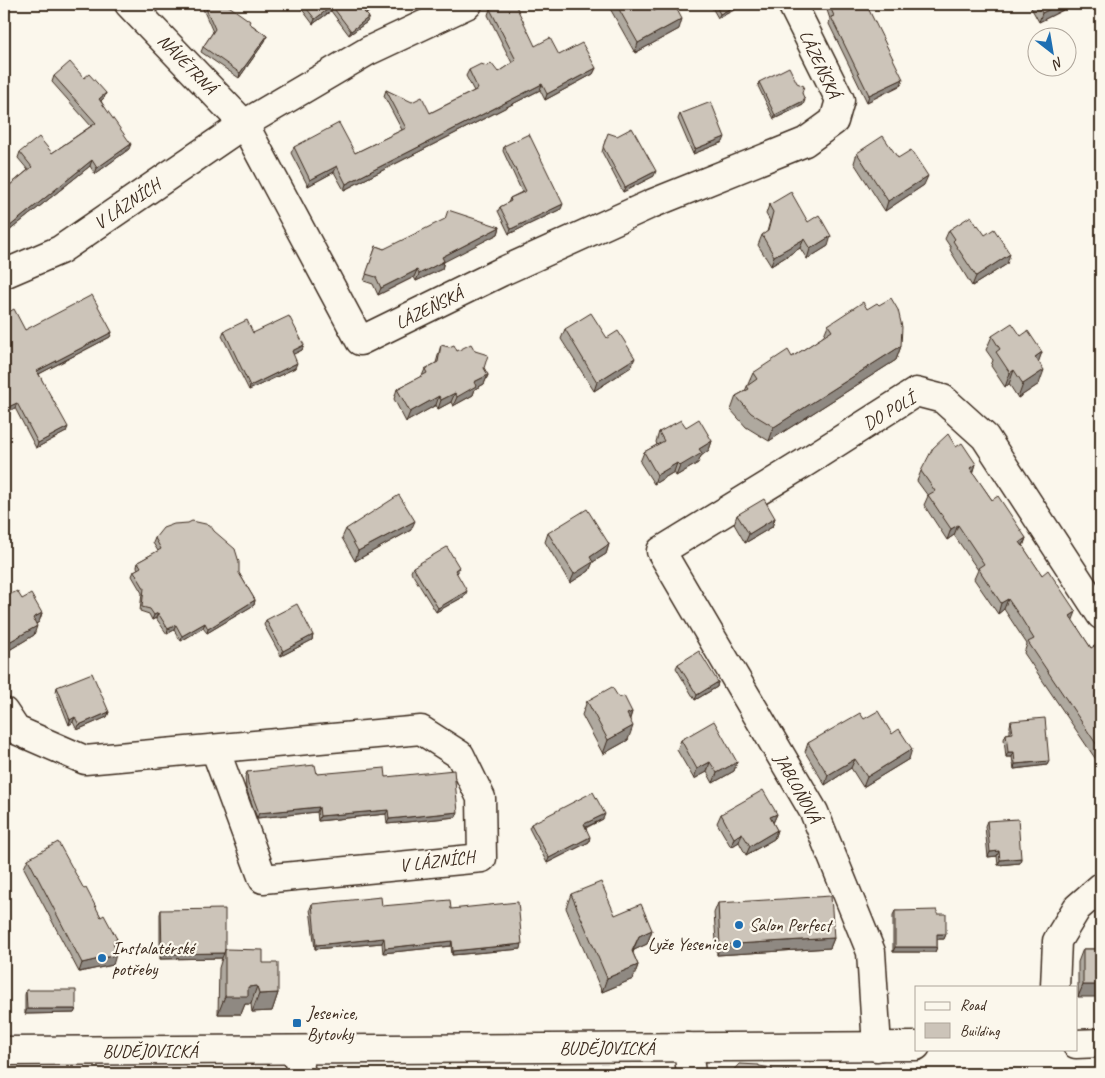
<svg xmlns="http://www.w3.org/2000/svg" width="1105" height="1078" font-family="Caveat,sans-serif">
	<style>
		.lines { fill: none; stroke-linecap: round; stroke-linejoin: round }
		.minor-casing { stroke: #3b2a1e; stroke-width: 31 }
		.secondary-casing { stroke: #3b2a1e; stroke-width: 31 }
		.minor { stroke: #fbf7ec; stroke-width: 28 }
		.secondary { stroke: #fbf7ec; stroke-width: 28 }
		.wall { fill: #afa99f; stroke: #3b2a1e }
		.shaded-wall { fill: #8f8982; stroke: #3b2a1e }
		.building { fill: #ccc4b9; stroke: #3b2a1e }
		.poi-dot { fill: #1f6fb2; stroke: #fbf7ec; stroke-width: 2 }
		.labels { text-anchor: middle; stroke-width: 4.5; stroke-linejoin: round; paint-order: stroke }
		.street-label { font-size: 18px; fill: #3b2a1e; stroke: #fbf7ec }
		.poi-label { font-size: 18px; fill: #3b2a1e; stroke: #fbf7ec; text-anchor: start }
	</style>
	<rect width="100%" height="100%" fill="#fbf7ec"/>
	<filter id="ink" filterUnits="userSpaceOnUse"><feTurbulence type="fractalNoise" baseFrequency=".02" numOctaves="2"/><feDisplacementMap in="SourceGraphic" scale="10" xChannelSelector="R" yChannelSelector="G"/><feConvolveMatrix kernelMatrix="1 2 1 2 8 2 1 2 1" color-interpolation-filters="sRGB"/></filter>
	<g filter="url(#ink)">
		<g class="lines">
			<g class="minor-casing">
				<path id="minor" d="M 129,4 L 244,124 L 360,341 L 501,272 L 651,204 L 805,142 L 834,121 L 840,100 L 792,4
					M 4,274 L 60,250 L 244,124 L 368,51 L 468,4
					M 4,712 L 16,730 L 85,760 L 421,730 L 460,755 L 481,798 L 482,858 L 263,879 L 215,749
					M 1055,987 L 1057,941 L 1077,908 L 1101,887
					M 688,1047 L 691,1074
					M 877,1047 L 871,952 L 814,812 L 661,551 L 806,462 L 916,392 L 943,399 L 985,437 L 1101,615
					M 297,1050 L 301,1074"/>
			</g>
			<g class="secondary-casing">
				<path id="secondary" d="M 1076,1044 L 1101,1043
					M 4,1051 L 916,1046"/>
			</g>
			<use href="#minor" class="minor"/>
			<use href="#secondary" class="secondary"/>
		</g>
		<path class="wall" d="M 204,4 L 249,23 L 267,36 L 265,41 L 239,78 L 201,52 L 203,47 L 213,32 L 203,9 Z
			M 298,4 L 380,4 L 366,14 L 367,22 L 349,35 L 331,11 L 313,24 Z
			M 609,4 L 650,4 L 654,11 L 679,29 L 635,53 L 608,5 Z
			M 710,4 L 746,4 L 718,18 Z
			M 825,4 L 866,4 L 901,85 L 867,102 L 829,24 L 830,19 Z
			M 1029,4 L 1065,4 L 1063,10 L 1039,22 Z
			M 490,9 L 535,46 L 596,68 L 593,74 L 545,100 L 540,90 L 344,190 L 334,172 L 308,186 L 291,153 L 294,147 L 355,153 L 402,130 L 384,96 L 386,90 L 430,113 L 474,91 L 466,76 L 469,70 L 498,72 L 512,63 L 488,15 Z
			M 54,76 L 84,78 L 106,93 L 104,98 L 101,101 L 129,149 L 95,174 L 90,166 L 4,235 L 4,190 L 28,170 L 18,158 L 20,152 L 52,153 L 91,126 L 52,82 Z
			M 759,82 L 802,93 L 803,105 L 774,119 L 758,86 Z
			M 680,114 L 723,142 L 693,154 L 678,119 Z
			M 606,138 L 654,176 L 623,192 L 602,152 Z
			M 504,146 L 561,209 L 509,234 L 498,211 L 500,207 L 508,203 L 510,198 L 522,192 L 503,151 Z
			M 857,153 L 898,158 L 924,185 L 885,211 L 854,163 Z
			M 769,205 L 808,222 L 828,246 L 807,259 L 800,248 L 771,266 L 758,245 L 762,235 L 767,232 L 770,221 L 766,214 Z
			M 977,226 L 1007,264 L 972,286 L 950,250 L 951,248 L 945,239 L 949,230 Z
			M 500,227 L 498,234 L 444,261 L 442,269 L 416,281 L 414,277 L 378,295 L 373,284 L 364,281 L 376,246 L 384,249 Z
			M 867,309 L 901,346 L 896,360 L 769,441 L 746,427 L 731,410 L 736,396 L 745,391 L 753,373 L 792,357 L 823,337 L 828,325 Z
			M 565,329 L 607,338 L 631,367 L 594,391 L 561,339 Z
			M 25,330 L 112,332 L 110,337 L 39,374 L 66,432 L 36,448 L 15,408 Z
			M 224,331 L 253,333 L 304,345 L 302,350 L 293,354 L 295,368 L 249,390 L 222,336 Z
			M 992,336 L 1021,336 L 1042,352 L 1038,362 L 1039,384 L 1018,398 L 1009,384 L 1005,387 L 991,366 L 993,360 L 986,350 Z
			M 441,345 L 457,351 L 484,368 L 488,375 L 484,384 L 475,389 L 473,395 L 453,406 L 451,402 L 438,409 L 436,405 L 406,422 L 394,399 L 397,389 L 422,376 L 425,369 L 436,363 Z
			M 686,427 L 712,441 L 709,450 L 701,456 L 698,463 L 676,476 L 674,472 L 654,484 L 640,462 L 644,452 L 657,445 L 656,442 L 659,432 Z
			M 976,464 L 973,473 L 992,500 L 1026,538 L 1023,547 L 1091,648 L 1101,649 L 1101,759 L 1097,761 L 1024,653 L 1027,644 L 1017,629 L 1004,609 L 998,614 L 974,579 L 978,570 L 954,535 L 947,540 L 924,505 L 928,496 L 917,481 L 921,471 Z
			M 737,515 L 775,518 L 772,527 L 745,543 L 734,524 Z
			M 346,529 L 411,530 L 355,561 L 342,538 Z
			M 548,533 L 609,544 L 606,554 L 593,562 L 589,571 L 570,583 L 545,542 Z
			M 155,538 L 239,573 L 255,600 L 254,605 L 207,633 L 203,628 L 181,641 L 174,630 L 167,634 L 156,618 L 152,620 L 149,614 L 140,611 L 142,593 L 132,576 L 134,571 L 138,569 L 137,567 L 138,562 L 158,551 L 153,543 Z
			M 413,567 L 458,572 L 456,573 L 465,596 L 436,612 L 411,572 Z
			M 4,598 L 22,599 L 42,613 L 39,622 L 36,624 L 34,635 L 6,652 L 4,649 Z
			M 266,620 L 313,635 L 312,640 L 281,656 L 264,625 Z
			M 678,664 L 718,682 L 717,687 L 695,700 L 676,668 Z
			M 57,687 L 109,712 L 107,717 L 77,730 L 73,722 L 69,725 L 56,692 Z
			M 619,698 L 632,712 L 630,719 L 628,740 L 603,754 L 582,715 L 587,701 Z
			M 864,719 L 892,734 L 909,759 L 863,787 L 851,768 L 825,785 L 805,752 L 808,743 Z
			M 1011,721 L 1049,761 L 1047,765 L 1014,769 L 1012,757 L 1006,757 L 1004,739 L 1006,734 L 1010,733 L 1010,726 Z
			M 681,740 L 737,762 L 734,771 L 713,783 L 707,772 L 694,779 L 677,750 Z
			M 247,772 L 386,777 L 456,817 L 387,824 L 386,814 L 318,821 L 317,812 L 257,818 L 246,788 L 245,777 Z
			M 721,814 L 777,814 L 773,823 L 777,830 L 774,839 L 746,855 L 739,842 L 731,847 L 717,823 Z
			M 603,819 L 586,828 L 589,842 L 547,863 L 529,828 L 531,824 Z
			M 987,821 L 1021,858 L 1020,863 L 998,865 L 997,856 L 988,857 L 985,826 Z
			M 28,859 L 84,889 L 101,917 L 117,939 L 114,947 L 113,965 L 79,972 L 24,868 Z
			M 571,894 L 615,915 L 652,930 L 647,944 L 634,950 L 633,953 L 638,965 L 633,979 L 602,992 L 566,908 Z
			M 718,903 L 834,938 L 830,948 L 717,955 L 714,913 Z
			M 312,904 L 451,909 L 521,949 L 452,955 L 451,946 L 383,953 L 382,943 L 315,949 L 310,909 Z
			M 161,910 L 225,950 L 263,963 L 278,993 L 272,1011 L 252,1012 L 251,1004 L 245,1004 L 241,1014 L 218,1014 L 219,968 L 222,958 L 160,959 L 160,914 Z
			M 895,911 L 937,914 L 946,934 L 944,939 L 937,939 L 937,947 L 935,952 L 893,952 L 893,915 Z
			M 1083,949 L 1101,949 L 1078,997 L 1078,962 Z
			M 26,990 L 76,1009 L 74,1013 L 25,1014 L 25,995 Z"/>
		<path class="shaded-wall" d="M 375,4 L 380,4 L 363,16 L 364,12 Z
			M 739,4 L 746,4 L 718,18 L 720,14 Z
			M 1060,4 L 1065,4 L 1063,10 L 1039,22 L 1042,13 Z
			M 332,6 L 331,11 L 313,24 L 315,19 Z
			M 369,17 L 367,22 L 349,35 L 351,31 Z
			M 682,19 L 679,29 L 635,53 L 638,43 Z
			M 267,36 L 265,41 L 239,78 L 240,73 Z
			M 596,68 L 593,74 L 545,100 L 547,94 Z
			M 903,79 L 901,85 L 867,102 L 869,95 Z
			M 542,84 L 540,90 L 344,190 L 346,184 Z
			M 106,93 L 104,98 L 97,104 L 99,99 Z
			M 805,100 L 803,105 L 774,119 L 775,115 Z
			M 725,137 L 723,142 L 693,154 L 695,149 Z
			M 131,144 L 129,149 L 95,174 L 97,168 Z
			M 92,160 L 90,166 L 4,235 L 4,231 Z
			M 337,166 L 334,172 L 308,186 L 310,180 Z
			M 656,171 L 654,176 L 623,192 L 625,187 Z
			M 928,176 L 924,185 L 885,211 L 888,201 Z
			M 563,204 L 561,209 L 509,234 L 511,229 Z
			M 500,227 L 498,234 L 440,264 L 442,257 Z
			M 831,236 L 828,246 L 807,259 L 810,249 Z
			M 804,239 L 800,248 L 771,266 L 774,256 Z
			M 1010,254 L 1007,264 L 972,286 L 976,276 Z
			M 444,261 L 442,269 L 416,281 L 419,274 Z
			M 417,270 L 414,277 L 378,295 L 381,288 Z
			M 112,332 L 110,337 L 35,376 L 37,371 Z
			M 304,345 L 302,350 L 290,356 L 292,351 Z
			M 901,346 L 896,360 L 769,441 L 774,427 Z
			M 1042,352 L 1037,366 L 1035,357 Z
			M 635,358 L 631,367 L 594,391 L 597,382 Z
			M 297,363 L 295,368 L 249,390 L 250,386 Z
			M 1014,370 L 1009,384 L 1005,387 L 1010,373 Z
			M 1044,370 L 1039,384 L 1018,398 L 1023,384 Z
			M 488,375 L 484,384 L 475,389 L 473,395 L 453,406 L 457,397 L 474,382 Z
			M 455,393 L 451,402 L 438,409 L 441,400 Z
			M 439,396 L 436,405 L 406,422 L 410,412 Z
			M 17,403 L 15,408 L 4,413 L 4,409 Z
			M 68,427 L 66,432 L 36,448 L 38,443 Z
			M 712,441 L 709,450 L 701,456 L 698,463 L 676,476 L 680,466 L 699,449 Z
			M 677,463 L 674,472 L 654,484 L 657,475 Z
			M 976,464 L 973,474 L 970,468 Z
			M 775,518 L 772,527 L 745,543 L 749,534 Z
			M 415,521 L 411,530 L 355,561 L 358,551 Z
			M 958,525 L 954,535 L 947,540 L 951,529 Z
			M 1026,538 L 1022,548 L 1020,542 Z
			M 609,544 L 606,554 L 593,562 L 589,571 L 570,583 L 574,574 L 590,557 Z
			M 459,567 L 458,572 L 453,575 L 455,570 Z
			M 467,591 L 465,596 L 436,612 L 438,608 Z
			M 1008,599 L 1004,609 L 998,614 L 1001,603 Z
			M 255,600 L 254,605 L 207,633 L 208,629 Z
			M 1076,612 L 1072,622 L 1070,616 Z
			M 42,613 L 39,622 L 29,628 L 33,618 Z
			M 158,613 L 156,618 L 152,620 L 154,615 Z
			M 205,623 L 203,628 L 181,641 L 182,636 Z
			M 176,625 L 174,630 L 167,634 L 168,629 Z
			M 37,626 L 34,635 L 6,652 L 9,642 Z
			M 313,635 L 312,640 L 281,656 L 283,651 Z
			M 718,682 L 717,687 L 695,700 L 697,695 Z
			M 109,712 L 107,717 L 77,730 L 79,725 Z
			M 632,712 L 627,726 L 627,714 Z
			M 75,717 L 73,722 L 69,725 L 70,720 Z
			M 633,726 L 628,740 L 603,754 L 608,740 Z
			M 912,749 L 909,759 L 863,787 L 867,777 Z
			M 1101,751 L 1101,759 L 1097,761 Z
			M 1008,752 L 1014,752 L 1012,757 L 1006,757 Z
			M 855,759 L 851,768 L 825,785 L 828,775 Z
			M 1049,761 L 1047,765 L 1014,769 L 1015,764 Z
			M 710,762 L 707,772 L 694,779 L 697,769 Z
			M 737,762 L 734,771 L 713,783 L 717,773 Z
			M 319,807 L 317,812 L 257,818 L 259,813 Z
			M 388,810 L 386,814 L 318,821 L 320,816 Z
			M 458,812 L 456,817 L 387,824 L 389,819 Z
			M 605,814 L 603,819 L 582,829 L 584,824 Z
			M 777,814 L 773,823 L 770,817 Z
			M 777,830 L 774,839 L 746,855 L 750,846 Z
			M 742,833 L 739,842 L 731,847 L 734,838 Z
			M 590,837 L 589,842 L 547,863 L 549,858 Z
			M 999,851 L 997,856 L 988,857 L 990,852 Z
			M 1021,858 L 1020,863 L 998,865 L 1000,860 Z
			M 652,930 L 647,944 L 634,950 L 627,965 L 639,936 Z
			M 937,934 L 946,934 L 944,939 L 935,939 Z
			M 384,938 L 382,943 L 315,949 L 316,945 Z
			M 834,938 L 830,948 L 717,955 L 720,945 Z
			M 117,939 L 114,948 L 113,941 Z
			M 452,941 L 451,946 L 383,953 L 385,948 Z
			M 522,944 L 521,949 L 452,955 L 453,951 Z
			M 895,947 L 937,947 L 935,952 L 893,952 Z
			M 224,953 L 222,958 L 160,959 L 162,954 Z
			M 116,955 L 113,965 L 79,972 L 82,963 Z
			M 638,965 L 633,979 L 602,992 L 607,978 Z
			M 1083,985 L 1101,985 L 1101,997 L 1078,997 Z
			M 257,986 L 251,1004 L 245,1004 L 241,1014 L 218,1014 L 225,996 L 248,987 Z
			M 278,993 L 272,1011 L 252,1012 L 259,994 Z
			M 27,1009 L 76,1009 L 74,1013 L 25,1014 Z"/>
		<path class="building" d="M 204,4 L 226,4 L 250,21 L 249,23 L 267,36 L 240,73 L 203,47 L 215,29 Z
			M 303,4 L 375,4 L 364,12 L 369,17 L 351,31 L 332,6 L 315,19 Z
			M 502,4 L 515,4 L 535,46 L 550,38 L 559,55 L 582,43 L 596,68 L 547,94 L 542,84 L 346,184 L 337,166 L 310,180 L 294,147 L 339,123 L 355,153 L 406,128 L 386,90 L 412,102 L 422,97 L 430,113 L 478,89 L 469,70 L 481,64 L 487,66 L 491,63 L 498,72 L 516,60 L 490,9 Z
			M 616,4 L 650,4 L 654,11 L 667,4 L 674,4 L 682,19 L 638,43 Z
			M 715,4 L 739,4 L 720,14 Z
			M 829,4 L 866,4 L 903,79 L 869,95 L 831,17 L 834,16 Z
			M 1037,4 L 1060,4 L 1042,13 Z
			M 70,62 L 84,78 L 89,74 L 106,93 L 99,99 L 131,144 L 97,168 L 92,160 L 4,231 L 4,190 L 32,167 L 20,152 L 39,137 L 52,153 L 96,123 L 54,76 Z
			M 789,67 L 797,83 L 804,86 L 802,93 L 805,100 L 775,115 L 759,82 Z
			M 711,102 L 725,137 L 695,149 L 680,114 Z
			M 632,128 L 656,171 L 625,187 L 603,147 L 608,133 L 617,136 Z
			M 529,134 L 563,204 L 511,229 L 500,207 L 511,201 L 510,198 L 526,191 L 504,146 Z
			M 883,136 L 898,158 L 911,150 L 928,176 L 888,201 L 857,153 Z
			M 791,192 L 808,222 L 819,215 L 831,236 L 810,249 L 804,239 L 774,256 L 762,235 L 768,231 L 773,212 L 769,205 Z
			M 448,210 L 500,227 L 442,257 L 444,261 L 419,274 L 417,270 L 381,288 L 376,277 L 366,274 L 376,246 L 384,249 L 445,219 Z
			M 971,216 L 977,226 L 978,225 L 985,235 L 994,229 L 1010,254 L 976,276 L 953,241 L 955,239 L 949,230 Z
			M 92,295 L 112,332 L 37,371 L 68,427 L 38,443 L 17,403 L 4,409 L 4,315 L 14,309 L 25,330 Z
			M 891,298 L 898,310 L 902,327 L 901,346 L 774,427 L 751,413 L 736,396 L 749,389 L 747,386 L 757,379 L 753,373 L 788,350 L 792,357 L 832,331 L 828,325 L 863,302 L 867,309 L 877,303 L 879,305 Z
			M 591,313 L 607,338 L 618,331 L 635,358 L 597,382 L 565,329 Z
			M 289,316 L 304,345 L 292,351 L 297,363 L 250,386 L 224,331 L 247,320 L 253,333 Z
			M 1012,323 L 1021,336 L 1028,331 L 1042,352 L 1035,357 L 1044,370 L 1023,384 L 1014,370 L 1010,373 L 996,352 L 1000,349 L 992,336 Z
			M 471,344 L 475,351 L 488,355 L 484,368 L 488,375 L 474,382 L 476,386 L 457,397 L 455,393 L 441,400 L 439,396 L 410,412 L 397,389 L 427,373 L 425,369 L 438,362 L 441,345 L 449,347 L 454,345 L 457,351 Z
			M 699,419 L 712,441 L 699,449 L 702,453 L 680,466 L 677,463 L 657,475 L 644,452 L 664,441 L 659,432 L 681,420 L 686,427 Z
			M 948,434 L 956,447 L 962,443 L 976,464 L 970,468 L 992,500 L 998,496 L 1026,538 L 1020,542 L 1042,575 L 1048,570 L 1076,612 L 1070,616 L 1091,648 L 1098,644 L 1101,649 L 1101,751 L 1028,642 L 1034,639 L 1021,618 L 1008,599 L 1001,603 L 978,568 L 984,564 L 958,525 L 951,529 L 928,495 L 935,491 L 921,471 L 933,448 Z
			M 399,495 L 415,521 L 358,551 L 346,529 Z
			M 764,499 L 775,518 L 749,534 L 737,515 Z
			M 587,509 L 609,544 L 590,557 L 593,562 L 574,574 L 548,533 Z
			M 192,521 L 210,525 L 214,531 L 235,549 L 239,562 L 239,573 L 255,600 L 208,629 L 205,623 L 182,636 L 176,625 L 168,629 L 158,613 L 154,615 L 150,609 L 142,607 L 144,588 L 134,571 L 141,567 L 138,562 L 161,549 L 155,538 L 163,528 L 174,524 L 188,523 Z
			M 447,547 L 459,567 L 455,570 L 467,591 L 438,608 L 413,567 Z
			M 17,591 L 22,599 L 31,594 L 42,613 L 33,618 L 37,626 L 9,642 L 4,634 L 4,598 Z
			M 297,604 L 313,635 L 283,651 L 266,620 Z
			M 699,651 L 718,682 L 697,695 L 678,664 Z
			M 92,673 L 109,712 L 79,725 L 75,717 L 70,720 L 57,687 Z
			M 612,687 L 619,698 L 624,696 L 632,712 L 627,714 L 633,726 L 608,740 L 587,701 Z
			M 878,711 L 892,734 L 899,729 L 912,749 L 867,777 L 855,759 L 828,775 L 808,743 L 860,713 L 864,719 Z
			M 1045,718 L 1049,761 L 1015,764 L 1014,752 L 1008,752 L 1006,734 L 1013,733 L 1011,721 Z
			M 714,721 L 737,762 L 717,773 L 710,762 L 697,769 L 681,740 Z
			M 315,765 L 317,774 L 385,768 L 386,777 L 454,770 L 458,812 L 389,819 L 388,810 L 320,816 L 319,807 L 259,813 L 248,784 L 247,772 Z
			M 763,790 L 777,814 L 770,817 L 777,830 L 750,846 L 742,833 L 734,838 L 721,814 Z
			M 593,792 L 605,814 L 584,824 L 590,837 L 549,858 L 531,824 Z
			M 1018,819 L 1021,858 L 1000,860 L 999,851 L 990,852 L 987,821 Z
			M 58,842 L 84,889 L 86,888 L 101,917 L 104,915 L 117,939 L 113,941 L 116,955 L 82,963 L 28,859 Z
			M 601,882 L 615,915 L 641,904 L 652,930 L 639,936 L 632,951 L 638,965 L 607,978 L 571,894 Z
			M 831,896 L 834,938 L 720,945 L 718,903 Z
			M 381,897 L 382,906 L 450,900 L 451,909 L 518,902 L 522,944 L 453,951 L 452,941 L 385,948 L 384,938 L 316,945 L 312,904 Z
			M 225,909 L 225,950 L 224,953 L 162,954 L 161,910 Z
			M 937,910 L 937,914 L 946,914 L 946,934 L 937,934 L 937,947 L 895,947 L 895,911 Z
			M 225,949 L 263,950 L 263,963 L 278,963 L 278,993 L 259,994 L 257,986 L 248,987 L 248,996 L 225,996 Z
			M 1083,949 L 1101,949 L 1101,985 L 1083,985 Z
			M 26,990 L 76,990 L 76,1009 L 27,1009 Z
			M 739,1064 L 759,1065 L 759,1066 L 772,1068 L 772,1071 L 907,1069 L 907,1074 L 730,1074 Z"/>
	</g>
	<g class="poi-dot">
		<circle cx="739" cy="925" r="5"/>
		<circle cx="737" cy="944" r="5"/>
		<circle cx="102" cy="958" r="5"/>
		<rect x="292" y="1018" width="10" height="10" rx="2.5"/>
	</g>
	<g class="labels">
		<g class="street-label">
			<text transform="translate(187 64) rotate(46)" y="6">NÁVĚTRNÁ</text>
			<text transform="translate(820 64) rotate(65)" y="6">LÁZEŇSKÁ</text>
			<text transform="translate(127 204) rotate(-34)" y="6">V LÁZNÍCH</text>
			<text transform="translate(429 308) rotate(-26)" y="6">LÁZEŇSKÁ</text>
			<text transform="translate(889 411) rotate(-30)" y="6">DO POLÍ</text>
			<text transform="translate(798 788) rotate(61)" y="6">JABLOŇOVÁ</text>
			<text transform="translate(437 861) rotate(-7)" y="6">V LÁZNÍCH</text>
			<text x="607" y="1054">BUDĚJOVICKÁ</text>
			<text x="150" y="1057">BUDĚJOVICKÁ</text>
		</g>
		<g class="poi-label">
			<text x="749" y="931">Salon Perfect</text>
			<text x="727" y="950" text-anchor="end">Lyže Yesenice</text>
			<text x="112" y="954">Instalatérské<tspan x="112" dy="21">potřeby</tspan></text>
			<text x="307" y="1019">Jesenice,<tspan x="307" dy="21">Bytovky</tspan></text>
		</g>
	</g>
	<rect width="1105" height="1078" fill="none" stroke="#fbf7ec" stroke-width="20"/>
	<rect x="10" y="10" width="1085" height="1058" fill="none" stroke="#3b2a1e" stroke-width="2" filter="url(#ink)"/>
	<rect x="915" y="986" width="162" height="65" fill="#fbf7ec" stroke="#aea59a"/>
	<rect x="925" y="1002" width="25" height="8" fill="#fbf7ec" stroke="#aea59a"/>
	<text x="960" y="1010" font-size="15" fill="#3b2a1e">Road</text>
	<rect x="925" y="1023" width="25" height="15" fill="#ccc4b9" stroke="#aea59a"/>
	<text x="960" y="1036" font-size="15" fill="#3b2a1e">Building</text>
	<g transform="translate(1052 52) rotate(149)"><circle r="24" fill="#fbf7ec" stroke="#aea59a"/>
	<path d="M0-4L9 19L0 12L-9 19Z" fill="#1f6fb2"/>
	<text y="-8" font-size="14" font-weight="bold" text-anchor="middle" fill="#3b2a1e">N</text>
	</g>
</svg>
